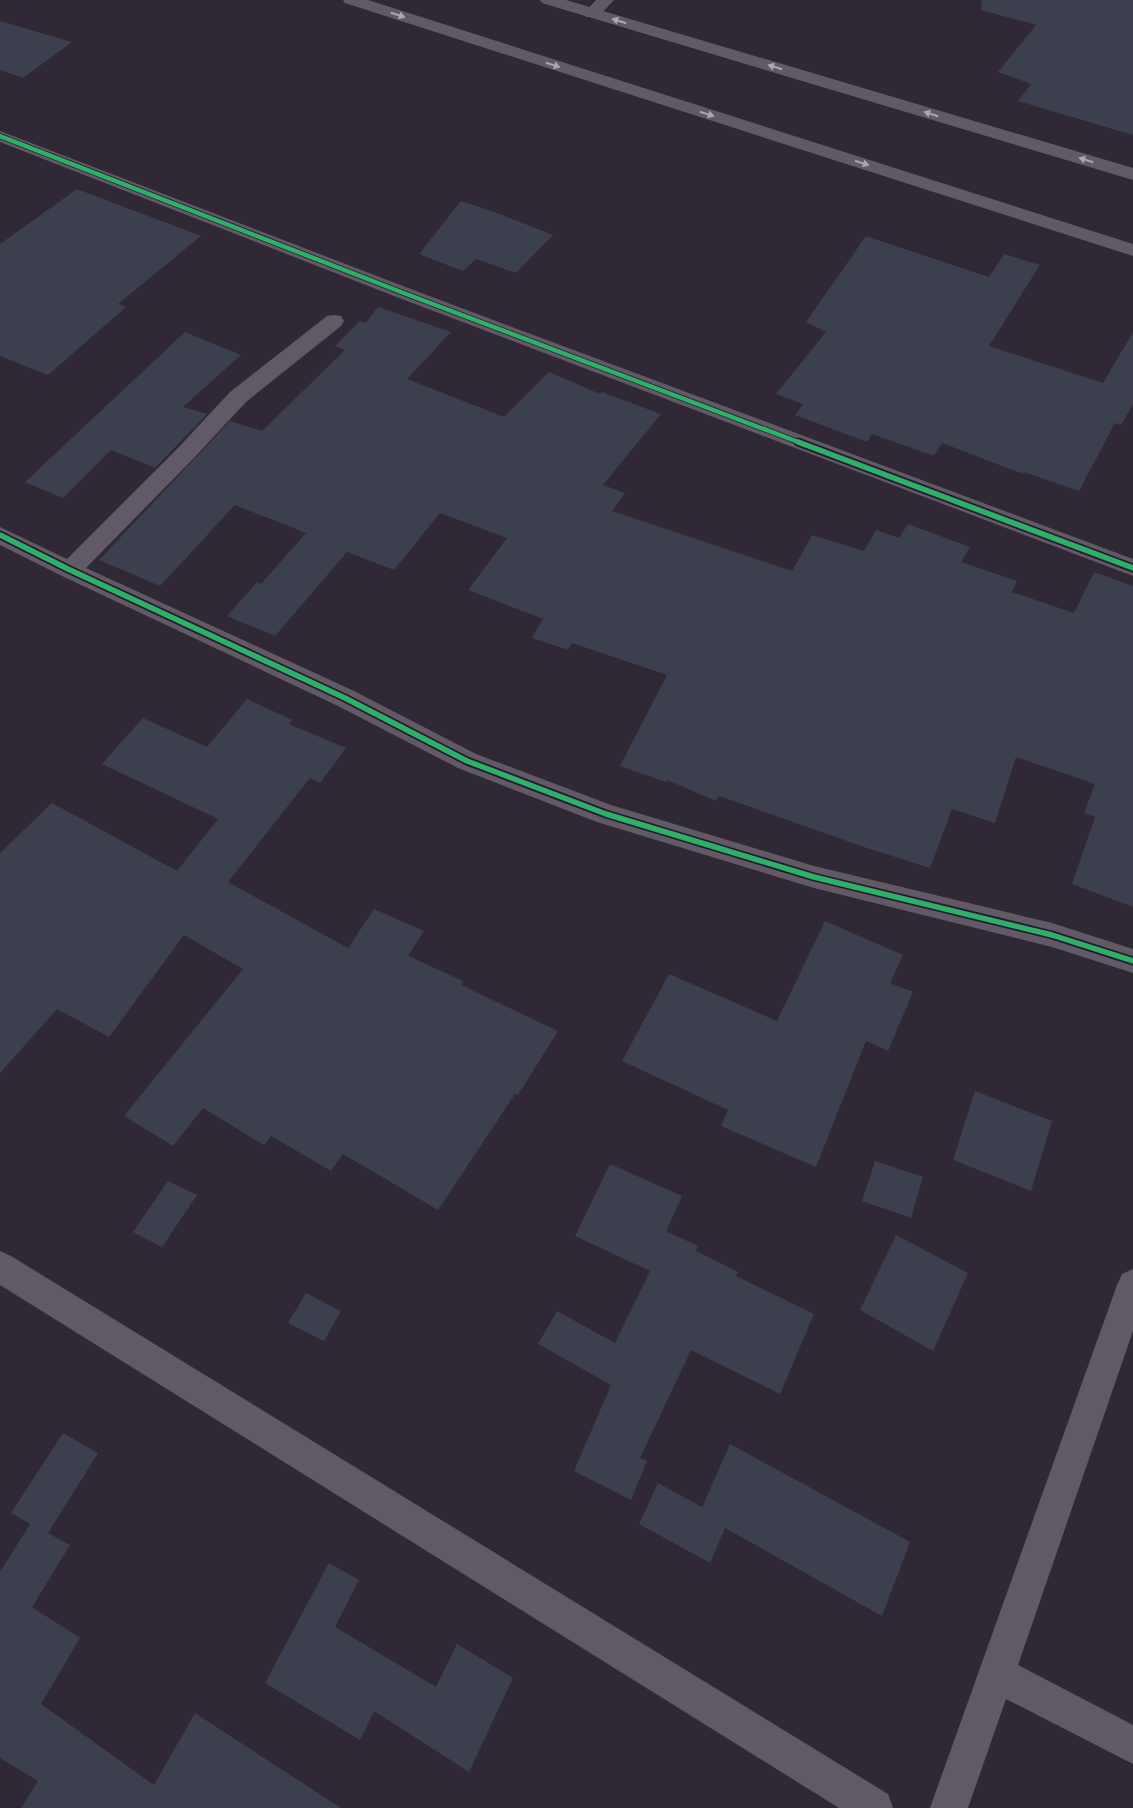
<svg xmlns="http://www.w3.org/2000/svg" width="1133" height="1808" font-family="'Source Sans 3',sans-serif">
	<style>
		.building { fill: #3c3f4d }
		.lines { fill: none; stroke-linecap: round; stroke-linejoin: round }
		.minor { fill: #615a65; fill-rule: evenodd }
		.secondary { fill: #615a65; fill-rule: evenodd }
		.cycleway-far1-casing { stroke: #281831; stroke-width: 6 }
		.cycleway-casing { stroke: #281831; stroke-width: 9 }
		.cycleway-far1 { stroke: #2db169; stroke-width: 4.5 }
		.cycleway { stroke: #2db169; stroke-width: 5.5 }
		.oneway { fill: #aea5b4 }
	</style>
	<rect width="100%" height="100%" fill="#312835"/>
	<path class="building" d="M 982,0 L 1133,0 L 1133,135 L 1018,101 L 1031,84 L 998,72 L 1036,25 L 981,10 Z
		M 0,21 L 72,42 L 23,78 L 0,70 Z
		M 77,189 L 201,236 L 118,304 L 126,307 L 48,375 L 0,356 L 0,244 Z
		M 461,201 L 497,213 L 553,235 L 516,273 L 476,259 L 463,271 L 419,254 Z
		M 866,236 L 989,277 L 1004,254 L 1040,265 L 989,346 L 1103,383 L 1133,332 L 1133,404 L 1121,425 L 1115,423 L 1079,491 L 1024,472 L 1023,474 L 942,443 L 934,456 L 872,434 L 867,442 L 795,415 L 803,404 L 776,394 L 826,332 L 806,322 Z
		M 378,307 L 451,332 L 407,379 L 504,417 L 549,372 L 600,394 L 602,392 L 661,414 L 603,485 L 625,493 L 612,511 L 792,571 L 812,535 L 864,551 L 876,530 L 899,538 L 908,524 L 970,547 L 961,562 L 1017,581 L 1012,592 L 1074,613 L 1094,572 L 1133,586 L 1133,907 L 1072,884 L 1095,817 L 1084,813 L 1095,784 L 1016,757 L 995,823 L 952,809 L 930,868 L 864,847 L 719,796 L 716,801 L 667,780 L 666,782 L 620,766 L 667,675 L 572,643 L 568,650 L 532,638 L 543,619 L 468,590 L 507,538 L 440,513 L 394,570 L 347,552 L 275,636 L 227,616 L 257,582 L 261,584 L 306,533 L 235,505 L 160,586 L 99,560 L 230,421 L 262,431 L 345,350 L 335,346 L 360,321 L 366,323 Z
		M 185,332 L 241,355 L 183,407 L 207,414 L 155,468 L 111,450 L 63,498 L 25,482 Z
		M 247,699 L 292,720 L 289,724 L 346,748 L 320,783 L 310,778 L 228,882 L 348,948 L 374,909 L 424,931 L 408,956 L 463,981 L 461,985 L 558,1031 L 518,1095 L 515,1094 L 438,1210 L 343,1154 L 331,1171 L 271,1136 L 264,1145 L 203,1108 L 173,1146 L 124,1116 L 243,969 L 184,935 L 109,1037 L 57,1009 L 0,1073 L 0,853 L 52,803 L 177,871 L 218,819 L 102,764 L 143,718 L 207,747 Z
		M 825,921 L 903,955 L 890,983 L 913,992 L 888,1051 L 866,1041 L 816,1167 L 721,1126 L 728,1110 L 622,1061 L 669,974 L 777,1021 Z
		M 975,1091 L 1052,1121 L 1031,1191 L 953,1160 Z
		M 875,1161 L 923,1177 L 911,1218 L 862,1201 Z
		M 610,1164 L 682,1196 L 666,1231 L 698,1246 L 696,1251 L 738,1272 L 736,1276 L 814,1314 L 780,1394 L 691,1350 L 640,1458 L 647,1461 L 631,1500 L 574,1471 L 611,1385 L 538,1344 L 557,1311 L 615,1343 L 650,1271 L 575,1236 Z
		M 168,1181 L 197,1195 L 162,1247 L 133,1232 Z
		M 896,1235 L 968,1273 L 933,1351 L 860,1310 Z
		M 306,1293 L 341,1311 L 324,1341 L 288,1323 Z
		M 63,1433 L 98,1453 L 48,1533 L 70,1545 L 32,1607 L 80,1638 L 41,1704 L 154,1785 L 195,1713 L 341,1808 L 21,1808 L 38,1781 L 0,1758 L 0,1572 L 30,1524 L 11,1513 Z
		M 730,1444 L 910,1542 L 882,1616 L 725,1528 L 710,1563 L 639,1524 L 658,1483 L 702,1507 Z
		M 329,1563 L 359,1580 L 335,1627 L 436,1687 L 457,1644 L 513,1678 L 469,1772 L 374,1711 L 360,1740 L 265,1683 Z"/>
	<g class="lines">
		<path class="minor" d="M 596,0 L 614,0 L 598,17 L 586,17 L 584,13 Z
			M 0,131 L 408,288 L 1133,559 L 1133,576 L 394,296 L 0,142 Z
			M 334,315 L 341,316 L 344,321 L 341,326 L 246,402 L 193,459 L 86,568 L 354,691 L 476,754 L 611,805 L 814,866 L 1052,923 L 1133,949 L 1133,973 L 1052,947 L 814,888 L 597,822 L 458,768 L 336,705 L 62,576 L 0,545 L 0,527 L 67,559 L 177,449 L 230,392 L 327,316 Z
			M 0,1251 L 11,1256 L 888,1794 L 893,1808 L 839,1808 L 0,1285 Z
			M 1133,1269 L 1133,1331 L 1018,1665 L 1133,1725 L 1133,1764 L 1006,1699 L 968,1808 L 930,1808 L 1117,1285 L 1122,1274 Z"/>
		<path class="secondary" d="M 343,0 L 368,0 L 1133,244 L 1133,256 L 345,3 Z
			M 540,0 L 566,0 L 1133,168 L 1133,180 L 542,3 Z"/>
		<g class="cycleway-far1-casing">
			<path id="cycleway-far1" d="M 0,136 L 401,292 L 801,443"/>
		</g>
		<g class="cycleway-casing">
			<path id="cycleway" d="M 798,442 L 1133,568
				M 0,535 L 70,570 L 345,698 L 467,761 L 606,814 L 814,877 L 1052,935 L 1133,961"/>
		</g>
		<use href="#cycleway-far1" class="cycleway-far1"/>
		<use href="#cycleway" class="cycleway"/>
	</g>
	<defs><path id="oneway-solid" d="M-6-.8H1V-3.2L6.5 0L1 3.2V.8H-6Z" transform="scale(1.25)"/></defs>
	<g class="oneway">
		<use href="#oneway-solid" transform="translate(398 15) rotate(18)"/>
		<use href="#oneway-solid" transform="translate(619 21) rotate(-163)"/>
		<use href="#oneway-solid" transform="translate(553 65) rotate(18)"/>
		<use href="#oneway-solid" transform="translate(775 67) rotate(-163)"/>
		<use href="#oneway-solid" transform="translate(707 114) rotate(18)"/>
		<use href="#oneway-solid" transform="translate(931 114) rotate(-163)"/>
		<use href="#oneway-solid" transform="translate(1086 160) rotate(-163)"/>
		<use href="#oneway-solid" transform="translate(862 163) rotate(18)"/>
	</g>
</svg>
